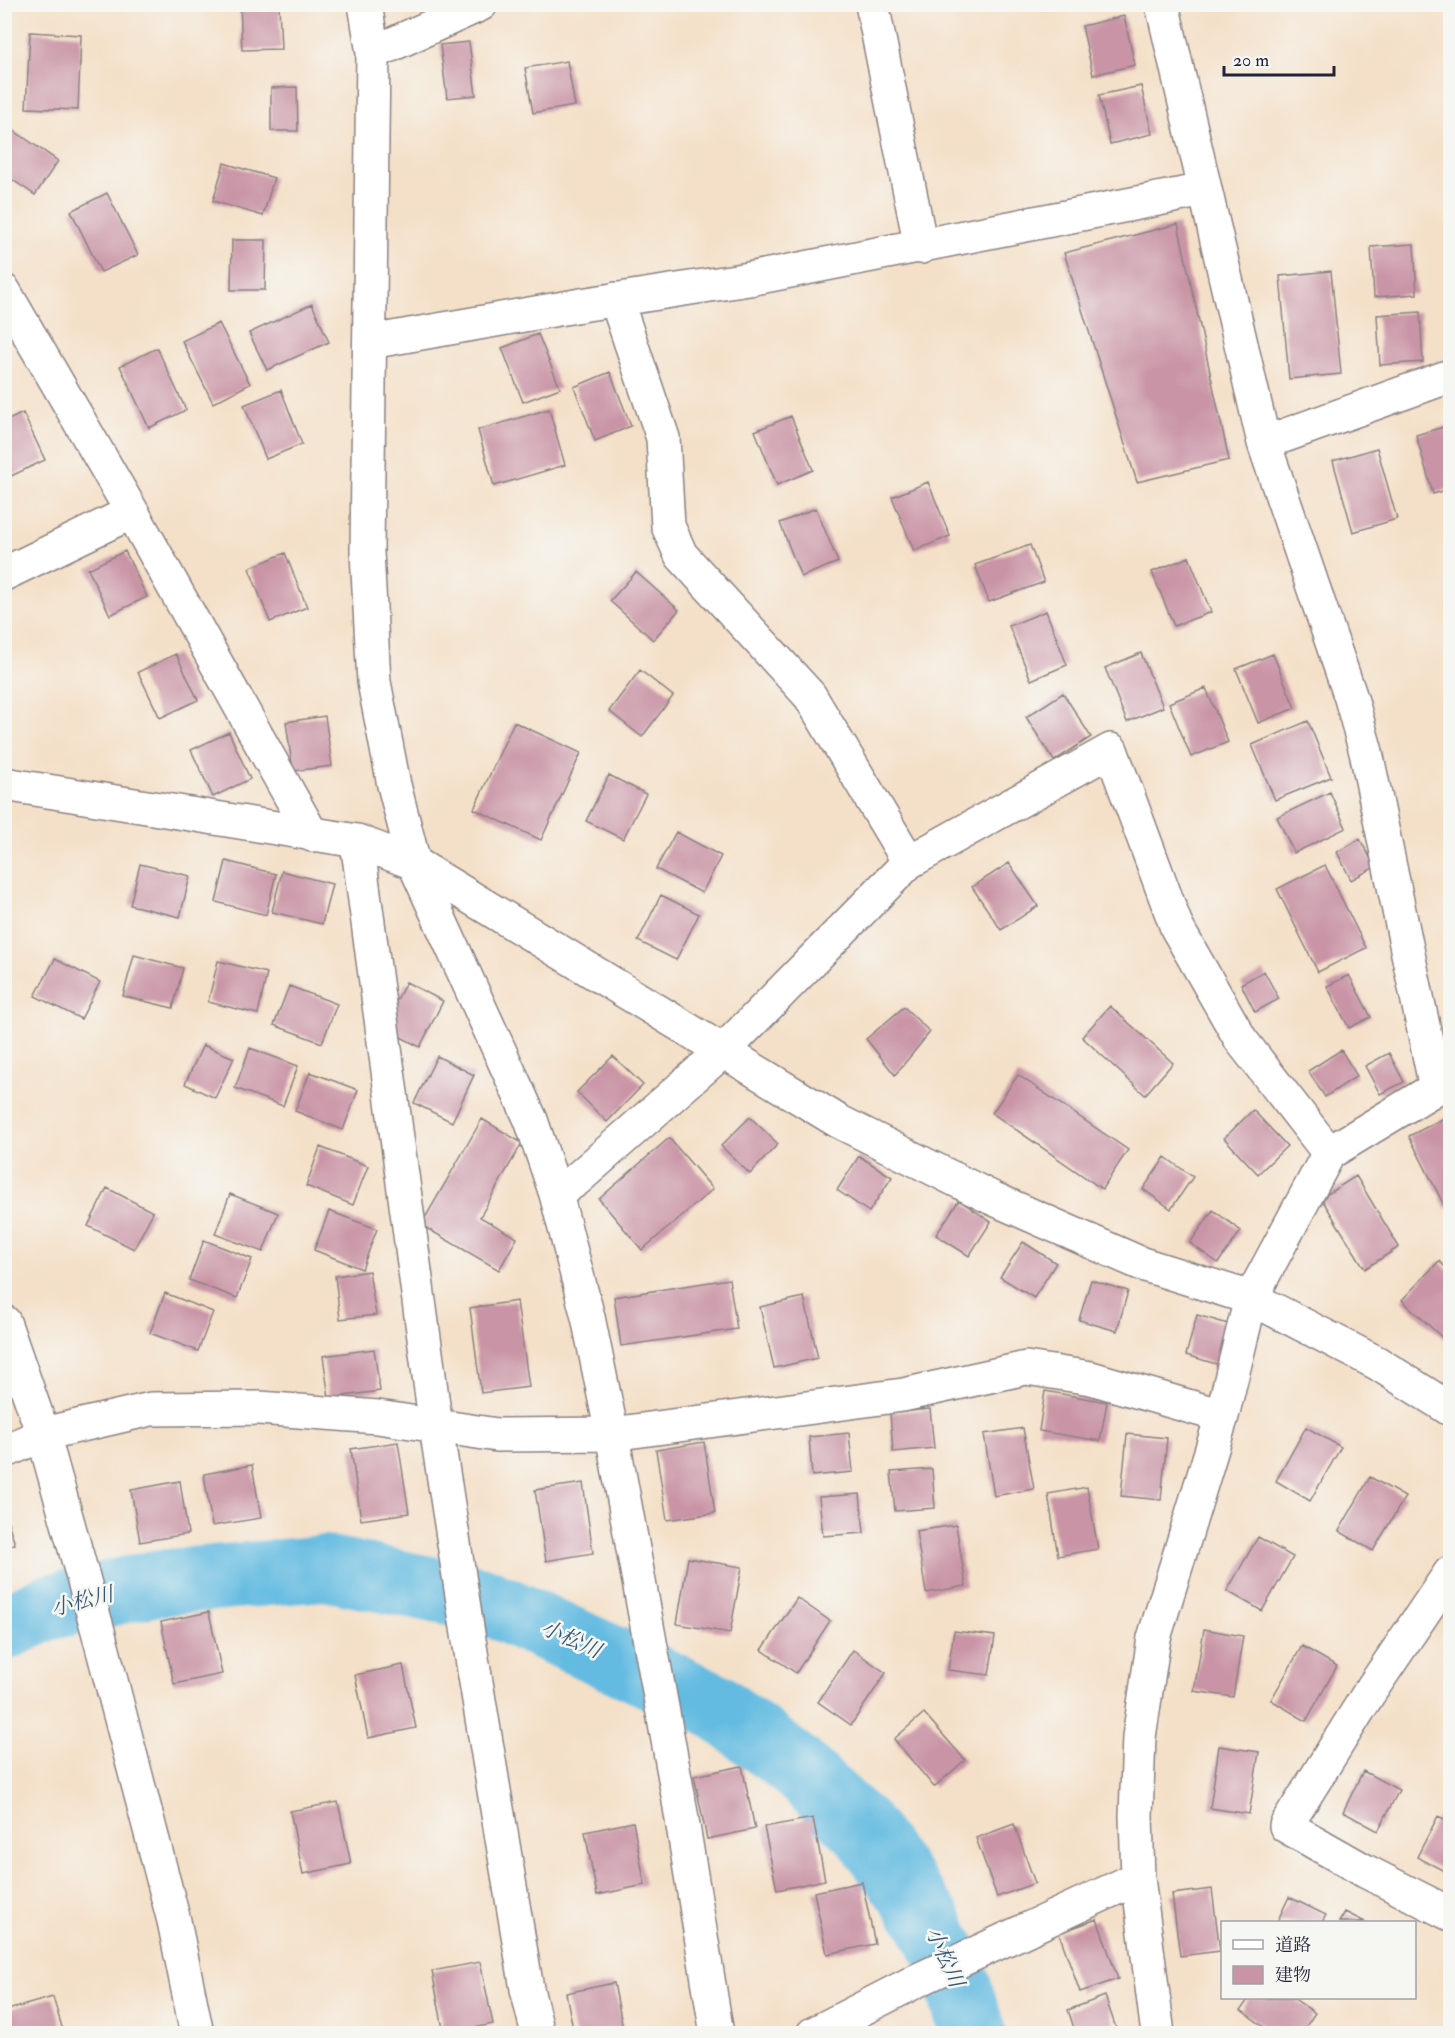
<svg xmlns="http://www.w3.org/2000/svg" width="1455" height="2038" font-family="'IM FELL Double Pica','Noto Serif JP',serif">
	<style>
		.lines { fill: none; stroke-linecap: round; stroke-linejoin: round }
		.river { stroke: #64bbe1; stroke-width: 66 }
		.building { fill: #c994a6 }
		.minor-casing { stroke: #8b8182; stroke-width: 36 }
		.minor { stroke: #fff; stroke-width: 33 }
		.labels { text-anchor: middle; stroke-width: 5; stroke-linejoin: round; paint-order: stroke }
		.water-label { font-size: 21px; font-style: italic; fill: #395875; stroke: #f6f6f2 }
	</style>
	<rect width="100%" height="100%" fill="#f6f6f2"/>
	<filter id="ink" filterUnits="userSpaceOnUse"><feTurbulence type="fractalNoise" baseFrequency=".0167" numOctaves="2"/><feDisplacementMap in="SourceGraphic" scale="12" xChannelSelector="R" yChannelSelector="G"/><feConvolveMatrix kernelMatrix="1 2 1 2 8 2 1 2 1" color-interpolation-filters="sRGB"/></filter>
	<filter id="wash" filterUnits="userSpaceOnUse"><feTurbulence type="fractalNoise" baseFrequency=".008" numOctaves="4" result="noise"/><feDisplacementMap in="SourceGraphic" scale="24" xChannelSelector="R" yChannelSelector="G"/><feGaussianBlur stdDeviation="1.35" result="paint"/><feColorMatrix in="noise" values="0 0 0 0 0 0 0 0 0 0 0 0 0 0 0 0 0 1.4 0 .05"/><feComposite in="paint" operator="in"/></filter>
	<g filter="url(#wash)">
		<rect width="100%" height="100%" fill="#f4e0c8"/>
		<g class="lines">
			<path class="river" d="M 4,1628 L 46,1608 L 156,1583 L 325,1568 L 484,1600 L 713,1704 L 794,1765 L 862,1828 L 928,1919 L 953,1968 L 973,2034"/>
		</g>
		<g id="blocks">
			<path class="building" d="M 240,5 L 279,5 L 281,49 L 242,50 Z
				M 1124,16 L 1135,65 L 1093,75 L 1082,26 Z
				M 30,32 L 81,35 L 78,110 L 26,108 Z
				M 469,42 L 476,95 L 447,98 L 440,45 Z
				M 567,61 L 575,106 L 533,113 L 525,68 Z
				M 1141,86 L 1152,134 L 1110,144 L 1099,95 Z
				M 297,87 L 298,131 L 271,131 L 271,88 Z
				M 4,124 L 58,161 L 35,195 L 4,174 Z
				M 224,163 L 274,178 L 263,216 L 213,201 Z
				M 107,193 L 138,255 L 101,272 L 71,211 Z
				M 1178,224 L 1229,460 L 1137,482 L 1064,253 Z
				M 232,240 L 266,240 L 265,290 L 231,290 Z
				M 1414,244 L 1417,294 L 1374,297 L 1371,247 Z
				M 1331,271 L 1341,374 L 1289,379 L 1280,276 Z
				M 312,304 L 329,342 L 267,370 L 249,333 Z
				M 1420,312 L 1423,362 L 1380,365 L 1377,315 Z
				M 219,323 L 250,384 L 213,403 L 182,341 Z
				M 538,334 L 560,388 L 523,402 L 502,348 Z
				M 157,348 L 186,410 L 149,428 L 120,366 Z
				M 610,372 L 631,426 L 595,441 L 574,387 Z
				M 281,390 L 302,444 L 266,459 L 244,405 Z
				M 549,409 L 565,465 L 494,486 L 478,430 Z
				M 23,413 L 45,460 L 7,478 L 4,472 L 4,422 Z
				M 791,416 L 813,470 L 777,485 L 755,431 Z
				M 1450,425 L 1450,489 L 1433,494 L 1416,435 Z
				M 1377,448 L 1397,519 L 1353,532 L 1333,461 Z
				M 928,482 L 950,536 L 914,551 L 892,497 Z
				M 816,508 L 838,562 L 801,577 L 780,523 Z
				M 1030,545 L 1044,582 L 989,602 L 975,565 Z
				M 125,551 L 147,597 L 110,615 L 88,569 Z
				M 285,553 L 307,607 L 270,622 L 249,568 Z
				M 1189,557 L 1211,612 L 1174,626 L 1152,572 Z
				M 636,572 L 679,610 L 653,640 L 610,601 Z
				M 1046,611 L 1067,665 L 1031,680 L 1009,626 Z
				M 1141,653 L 1163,707 L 1127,722 L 1105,668 Z
				M 176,654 L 198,700 L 160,718 L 138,672 Z
				M 1273,654 L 1295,708 L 1258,723 L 1236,669 Z
				M 640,670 L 673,696 L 642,737 L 609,711 Z
				M 1206,688 L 1228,742 L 1191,757 L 1169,703 Z
				M 1063,693 L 1091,737 L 1054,761 L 1026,717 Z
				M 325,716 L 332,766 L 293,771 L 286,722 Z
				M 1308,721 L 1331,777 L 1275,800 L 1252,745 Z
				M 514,722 L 581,753 L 541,840 L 474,809 Z
				M 229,732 L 250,779 L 213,797 L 191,750 Z
				M 609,775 L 646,794 L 623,839 L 586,821 Z
				M 1330,792 L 1346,828 L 1294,853 L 1277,817 Z
				M 676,832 L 721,856 L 702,893 L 656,869 Z
				M 1360,839 L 1375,867 L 1351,880 L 1337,852 Z
				M 226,861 L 276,874 L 266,915 L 216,902 Z
				M 1009,863 L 1038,906 L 1001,930 L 972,887 Z
				M 140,864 L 190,876 L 180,917 L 130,905 Z
				M 1325,865 L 1366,948 L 1318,972 L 1277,889 Z
				M 282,871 L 332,884 L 322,924 L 272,912 Z
				M 661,895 L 699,914 L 676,960 L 638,941 Z
				M 134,955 L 183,968 L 173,1008 L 123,996 Z
				M 55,959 L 100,982 L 81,1019 L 35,996 Z
				M 218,961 L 267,973 L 258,1014 L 208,1002 Z
				M 1264,971 L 1279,999 L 1255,1012 L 1241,984 Z
				M 1349,975 L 1371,1017 L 1349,1028 L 1327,986 Z
				M 406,982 L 443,1001 L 420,1047 L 383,1028 Z
				M 289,986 L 337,1004 L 322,1043 L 274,1025 Z
				M 1110,1006 L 1173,1063 L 1145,1095 L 1082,1037 Z
				M 904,1007 L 930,1032 L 895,1075 L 866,1039 Z
				M 203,1045 L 234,1058 L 215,1098 L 185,1084 Z
				M 250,1048 L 298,1066 L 283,1106 L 235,1088 Z
				M 1341,1050 L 1357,1076 L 1325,1097 L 1308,1071 Z
				M 1389,1053 L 1404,1082 L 1380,1094 L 1365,1066 Z
				M 437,1056 L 474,1075 L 452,1122 L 414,1103 Z
				M 613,1056 L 643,1085 L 607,1122 L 577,1092 Z
				M 310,1072 L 358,1090 L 343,1130 L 295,1111 Z
				M 1018,1075 L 1128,1150 L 1102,1189 L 992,1113 Z
				M 1253,1110 L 1287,1146 L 1258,1174 L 1224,1138 Z
				M 1450,1115 L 1450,1206 L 1446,1209 L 1409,1136 Z
				M 750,1117 L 778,1144 L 750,1174 L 721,1146 Z
				M 482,1119 L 522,1143 L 480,1217 L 517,1238 L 499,1270 L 421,1225 Z
				M 669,1138 L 713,1189 L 642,1250 L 599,1199 Z
				M 320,1147 L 368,1166 L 353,1205 L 306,1186 Z
				M 859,1156 L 892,1177 L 869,1212 L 837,1190 Z
				M 1165,1157 L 1193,1177 L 1171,1209 L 1143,1189 Z
				M 1356,1176 L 1399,1247 L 1365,1269 L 1321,1198 Z
				M 107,1188 L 153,1212 L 134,1249 L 88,1226 Z
				M 230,1194 L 278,1213 L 263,1252 L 215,1234 Z
				M 959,1200 L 991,1222 L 969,1256 L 936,1235 Z
				M 1213,1210 L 1241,1231 L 1218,1263 L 1190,1243 Z
				M 329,1211 L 377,1229 L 362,1269 L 314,1250 Z
				M 204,1240 L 252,1259 L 237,1298 L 189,1280 Z
				M 1023,1242 L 1056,1263 L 1034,1298 L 1000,1277 Z
				M 1439,1261 L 1450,1272 L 1450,1345 L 1402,1300 Z
				M 369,1271 L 376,1315 L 340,1319 L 335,1276 Z
				M 729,1279 L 737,1329 L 621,1346 L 614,1297 Z
				M 1091,1280 L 1128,1291 L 1117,1331 L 1079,1320 Z
				M 165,1293 L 213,1312 L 198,1351 L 150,1333 Z
				M 804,1297 L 818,1358 L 774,1368 L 760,1307 Z
				M 517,1301 L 529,1387 L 481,1393 L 470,1308 Z
				M 1197,1315 L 1235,1326 L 1223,1366 L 1186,1355 Z
				M 374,1349 L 380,1391 L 329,1398 L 323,1356 Z
				M 1045,1391 L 1107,1402 L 1100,1441 L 1039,1431 Z
				M 930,1409 L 934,1448 L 893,1452 L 890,1413 Z
				M 1306,1427 L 1341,1447 L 1310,1501 L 1276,1481 Z
				M 1023,1428 L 1034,1489 L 994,1496 L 984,1434 Z
				M 849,1433 L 853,1472 L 812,1476 L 809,1437 Z
				M 1127,1434 L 1167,1438 L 1161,1500 L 1121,1496 Z
				M 398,1442 L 409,1513 L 361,1520 L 351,1449 Z
				M 704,1442 L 715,1513 L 667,1520 L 656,1450 Z
				M 252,1465 L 261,1518 L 212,1526 L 204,1474 Z
				M 932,1469 L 935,1508 L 895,1511 L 891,1472 Z
				M 1370,1477 L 1405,1497 L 1373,1551 L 1339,1531 Z
				M 180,1481 L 188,1534 L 140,1542 L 131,1490 Z
				M 583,1483 L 593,1553 L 546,1561 L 535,1490 Z
				M 1087,1487 L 1098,1549 L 1058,1556 L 1048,1494 Z
				M 860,1494 L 864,1533 L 823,1536 L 819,1497 Z
				M 4,1510 L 15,1544 L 4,1547 Z
				M 956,1525 L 966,1586 L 926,1593 L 916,1531 Z
				M 1258,1537 L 1293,1557 L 1262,1611 L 1227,1591 Z
				M 688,1558 L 742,1567 L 730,1633 L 677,1624 Z
				M 797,1598 L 830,1621 L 796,1673 L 762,1650 Z
				M 209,1612 L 222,1674 L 174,1684 L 161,1622 Z
				M 1204,1629 L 1243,1636 L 1233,1697 L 1194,1691 Z
				M 954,1631 L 995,1636 L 989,1675 L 948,1670 Z
				M 1302,1646 L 1337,1666 L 1306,1721 L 1271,1700 Z
				M 853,1650 L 886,1673 L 851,1725 L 818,1702 Z
				M 403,1665 L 416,1728 L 368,1738 L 355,1675 Z
				M 924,1713 L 965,1760 L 934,1787 L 894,1739 Z
				M 1219,1746 L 1259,1752 L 1249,1814 L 1210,1808 Z
				M 742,1766 L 755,1829 L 707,1839 L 694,1776 Z
				M 1363,1771 L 1399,1790 L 1378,1831 L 1343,1812 Z
				M 338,1802 L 351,1864 L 303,1874 L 290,1811 Z
				M 1438,1816 L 1450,1822 L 1450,1874 L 1417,1857 Z
				M 813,1818 L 825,1880 L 777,1890 L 764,1827 Z
				M 633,1822 L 645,1885 L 597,1895 L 585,1832 Z
				M 1014,1824 L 1035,1883 L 997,1897 L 976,1838 Z
				M 862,1882 L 875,1944 L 827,1954 L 814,1892 Z
				M 1212,1889 L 1220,1951 L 1180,1956 L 1172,1894 Z
				M 1289,1897 L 1326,1915 L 1322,1922 L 1277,1922 Z
				M 1345,1912 L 1365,1922 L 1339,1922 Z
				M 1097,1919 L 1118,1979 L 1080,1992 L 1059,1933 Z
				M 480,1962 L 493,2024 L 444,2034 L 432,1971 Z
				M 614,1983 L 624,2034 L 574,2034 L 566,1993 Z
				M 1105,1996 L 1118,2034 L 1076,2034 L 1068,2010 Z
				M 53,1997 L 64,2034 L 4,2034 L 4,2011 Z
				M 1249,1998 L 1293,1998 L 1315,2013 L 1301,2034 L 1274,2034 L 1241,2010 Z"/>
		</g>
	</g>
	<g filter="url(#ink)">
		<use href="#blocks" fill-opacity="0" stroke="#8b8182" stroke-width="1.5"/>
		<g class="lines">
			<g class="minor-casing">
				<path id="minor" d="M 365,4 L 373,53 L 367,552 L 374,682 L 394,785 L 414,863 L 531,1120 L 556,1194 L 588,1317 L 612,1434 L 678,1795 L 717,2034
					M 872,4 L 921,247
					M 1162,4 L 1264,443 L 1351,698 L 1366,752 L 1436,1088
					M 373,53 L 481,4
					M 4,291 L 132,512 L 312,835
					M 616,299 L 663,438 L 668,526 L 681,555 L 810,696 L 909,862
					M 370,342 L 587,304 L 749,279 L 1204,190
					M 1264,443 L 1450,376
					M 4,574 L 132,512
					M 4,784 L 357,841 L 414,863 L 838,1121 L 992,1198 L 1142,1264 L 1251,1298 L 1377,1363 L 1450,1409
					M 357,841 L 436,1427 L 468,1634 L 527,1989 L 538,2034
					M 556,1194 L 576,1180 L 723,1051 L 909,862 L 1111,750 L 1177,928 L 1241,1040 L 1329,1153
					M 4,1322 L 43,1434 L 98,1631 L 174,1921 L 197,2034
					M 4,1452 L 43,1434 L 151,1409 L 259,1408 L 378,1417 L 497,1435 L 612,1434 L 903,1395 L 1026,1368 L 1091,1378 L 1222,1416
					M 1450,1573 L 1369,1693 L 1286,1826 L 1365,1871 L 1450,1914
					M 813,2034 L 918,1980 L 1138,1878
					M 1158,2034 L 1138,1878 L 1136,1816 L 1139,1737 L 1154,1638 L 1222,1416 L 1251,1298 L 1329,1153 L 1436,1088 L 1450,1082"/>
			</g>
			<use href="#minor" class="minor"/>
		</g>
	</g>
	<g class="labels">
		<g class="water-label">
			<text transform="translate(82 1601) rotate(-14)" y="7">小松川</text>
			<text transform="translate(571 1639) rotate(24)" y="7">小松川</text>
			<text transform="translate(945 1957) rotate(66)" y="7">小松川</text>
		</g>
	</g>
	<rect width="1455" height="2038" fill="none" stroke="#f6f6f2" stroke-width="24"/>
	<rect x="1221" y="1921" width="195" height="78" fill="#f6f6f2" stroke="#a1a1a9" stroke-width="1.5"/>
	<rect x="1233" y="1940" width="30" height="9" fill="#ffffff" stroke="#a1a1a9" stroke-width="1.5"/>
	<text x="1275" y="1951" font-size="18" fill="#22223b">道路</text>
	<rect x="1233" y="1966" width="30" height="18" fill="#c994a6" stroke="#a1a1a9" stroke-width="1.5"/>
	<text x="1275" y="1981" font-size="18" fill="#22223b">建物</text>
	<path d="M1224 66v9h110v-9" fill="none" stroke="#22223b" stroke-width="3"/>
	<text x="1233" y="66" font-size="18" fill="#22223b" stroke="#f6f6f2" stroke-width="4.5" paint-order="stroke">20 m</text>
</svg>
